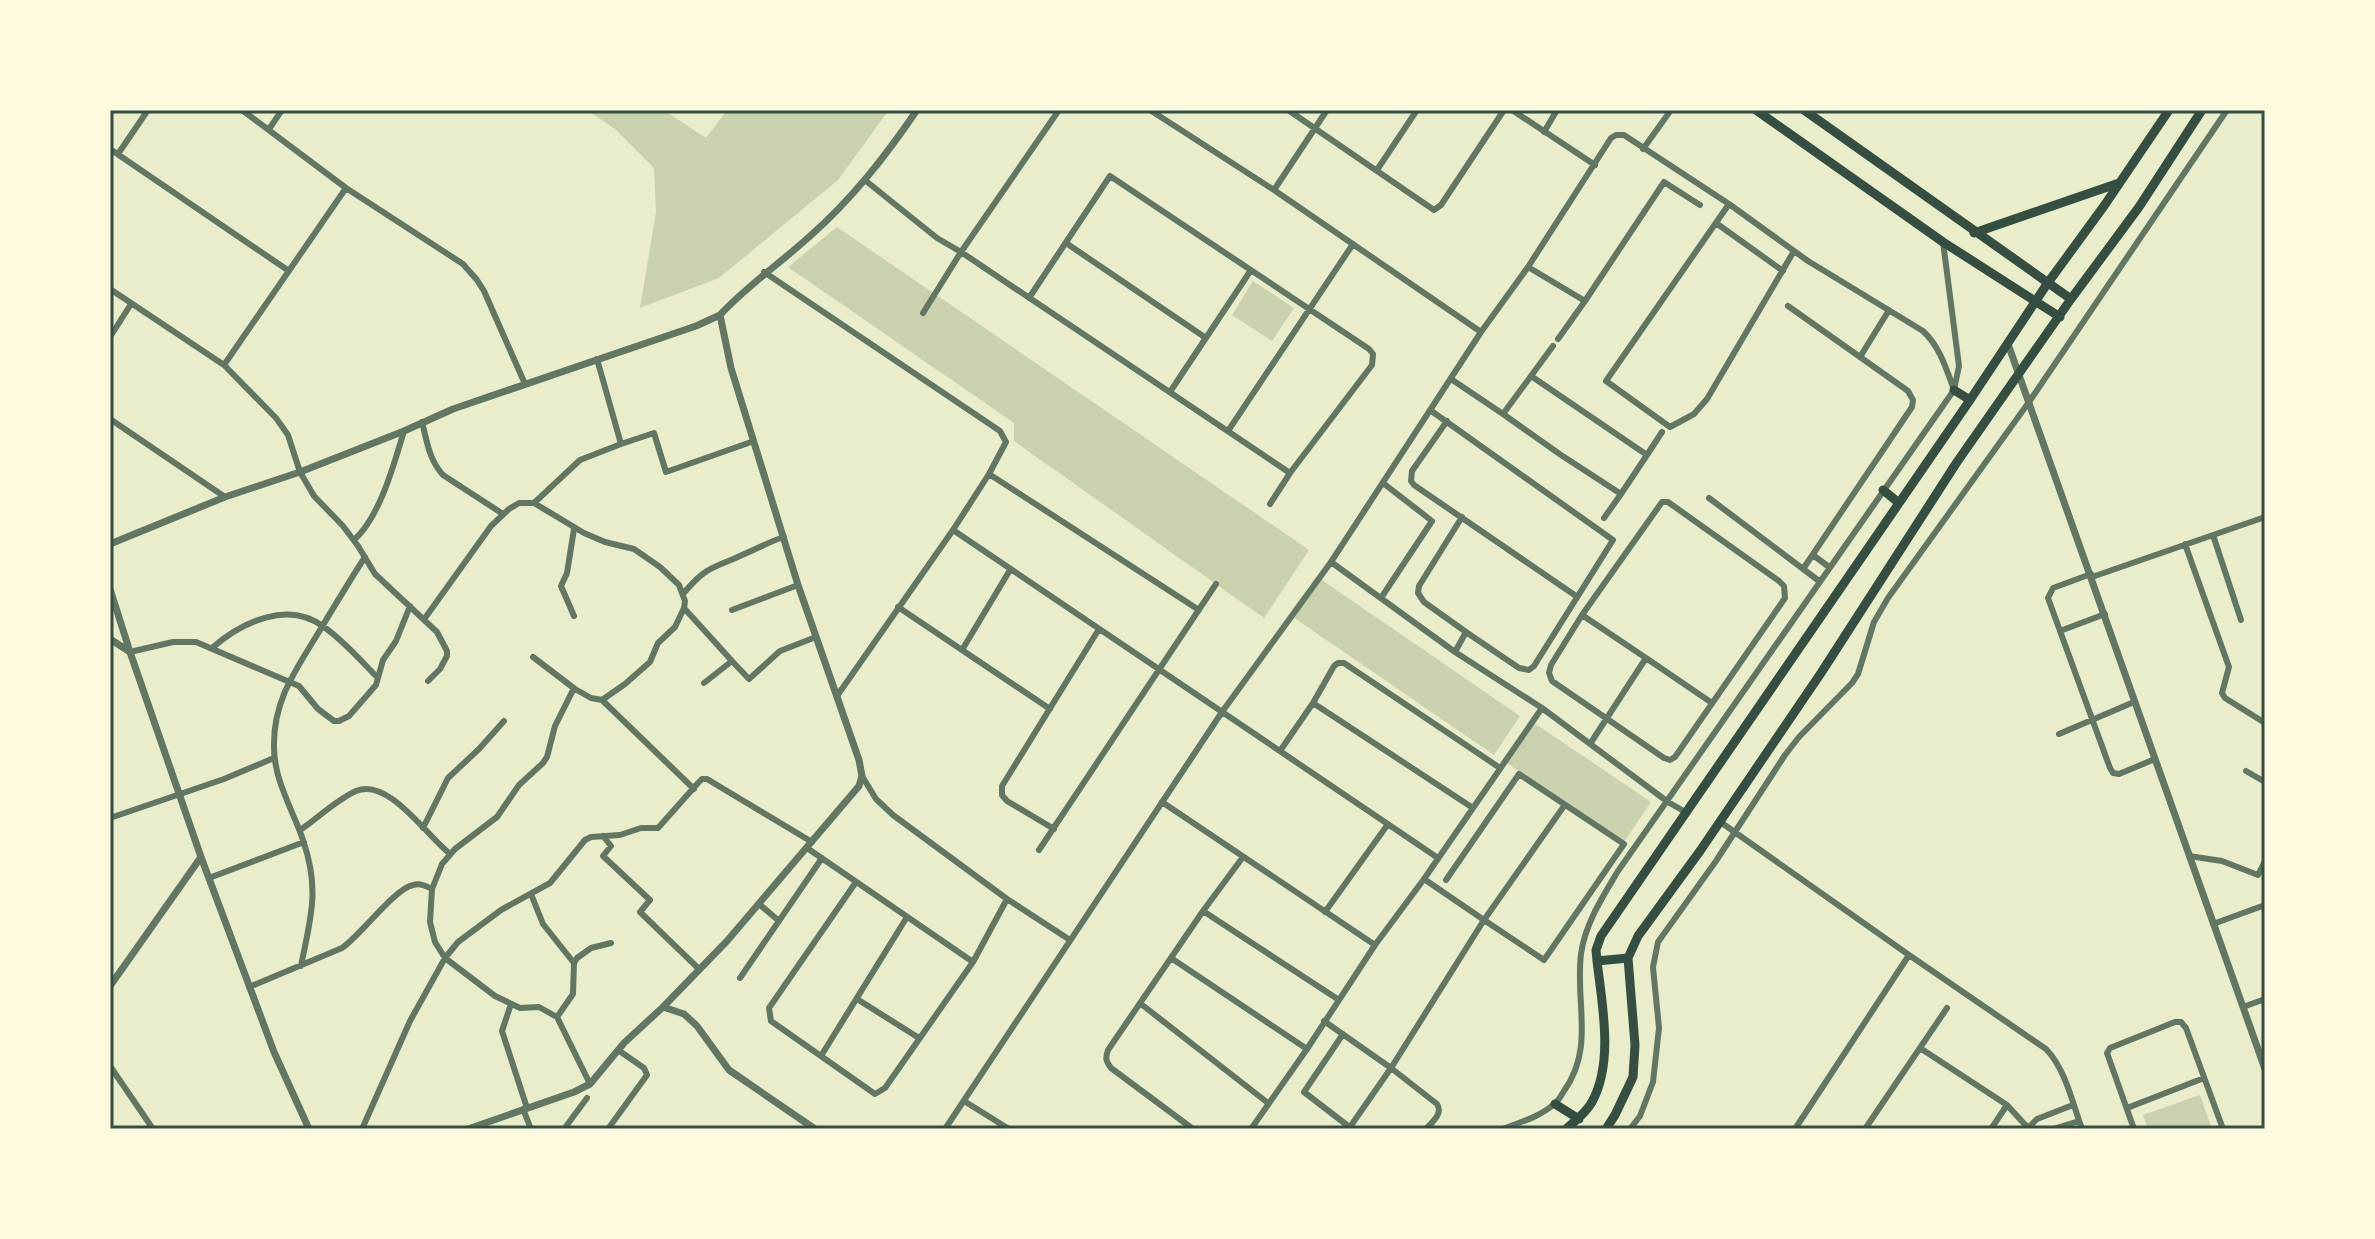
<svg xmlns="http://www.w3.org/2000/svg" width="2375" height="1239" font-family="'Noto Sans',sans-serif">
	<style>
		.green { fill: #cad2ad }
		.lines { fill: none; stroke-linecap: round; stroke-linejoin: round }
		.minor { stroke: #617663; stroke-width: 6 }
		.tertiary { stroke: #617663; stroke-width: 7 }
		.primary { stroke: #344e41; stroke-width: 9 }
		.neatline { fill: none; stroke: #344e41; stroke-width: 3 }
	</style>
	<rect width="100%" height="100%" fill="#e9edc9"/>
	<path class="green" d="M 587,110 L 664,110 L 706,138 L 727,110 L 889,110 L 838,180 L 719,278 L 640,308 L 656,212 L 654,168 L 616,130 Z
		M 837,227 L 1309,550 L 1264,618 L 1014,441 L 1014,423 L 788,267 Z
		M 1253,281 L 1294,308 L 1272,341 L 1232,315 Z
		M 1319,578 L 1520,716 L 1494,755 L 1293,617 Z
		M 1534,723 L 1651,802 L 1624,842 L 1507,763 Z
		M 2200,1095 L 2212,1129 L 2148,1129 L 2143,1115 Z"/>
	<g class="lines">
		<path class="minor" d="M 242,110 L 346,188 L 463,264 L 477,280 L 484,291 L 525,384
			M 1150,110 L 1274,190 L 1481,332
			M 1288,110 L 1434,210 L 1441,205 L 1504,110
			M 1512,110 L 1595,165
			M 269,129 L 282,110
			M 1544,132 L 1557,110
			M 110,149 L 289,271
			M 1643,149 L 1671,110
			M 118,154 L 148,110
			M 1377,170 L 1417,110
			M 866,181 L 937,238 L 961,252 L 1290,473
			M 1274,190 L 1327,110
			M 1729,204 L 1606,381 L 1670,427 L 1694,414 L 1707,399 L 1794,251
			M 1716,223 L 1783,271
			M 1066,243 L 1206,338
			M 1528,267 L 1585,301 L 1664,182 L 1700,205
			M 764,272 L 1000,431 L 1006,442 L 989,474 L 953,530 L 837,696
			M 110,289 L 224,365 L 276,418 L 288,435 L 300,472 L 314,496 L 343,526 L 358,546 L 375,574 L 437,632 L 447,651 L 447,656 L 440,669 L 428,681
			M 1029,298 L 1110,176 L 1369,349 L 1373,354 L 1372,365 L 1290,473 L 1270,504
			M 1788,306 L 1908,391 L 1913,400 L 1912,407 L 1803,569
			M 923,313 L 961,252 L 1059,110
			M 110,337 L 131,304
			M 1558,339 L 1585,301
			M 1860,357 L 1889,310
			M 597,359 L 621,444 L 654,433 L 666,472 L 754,441
			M 224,365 L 346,188
			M 1451,379 L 1503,414 L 1553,346
			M 1170,392 L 1251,270
			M 1430,410 L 1613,540 L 1534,666 L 1529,670 L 1519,668 L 1466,632 L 1455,652
			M 1503,414 L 1561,455 L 1621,494 L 1647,455 L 1531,376
			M 110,419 L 225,497
			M 1447,421 L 1412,471 L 1411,481 L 1414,485 L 1576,596
			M 422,422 C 427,441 429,460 443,475 L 503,514
			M 1228,431 L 1353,244
			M 1647,455 L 1662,432
			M 989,474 L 1199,610
			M 1709,498 L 1819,581
			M 1662,502 L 1668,502 L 1779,581 L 1784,586 L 1785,598 L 1675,757 L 1670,760 L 1664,758 L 1552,681 L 1549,673 L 1551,665 L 1582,615 Z
			M 534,503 L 580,460 L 621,444
			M 1462,517 L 1419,586 L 1418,593 L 1424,602 L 1466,632
			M 1604,518 L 1621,494
			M 574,529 L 567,573 L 561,586 L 574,616
			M 953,530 L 1438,858
			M 2213,535 L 2241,620
			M 354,540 C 380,517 394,464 404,431
			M 2185,544 L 2229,667 L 2222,693 L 2225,698 L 2265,723
			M 1813,555 L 1829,567
			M 1331,562 L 1455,652 L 1542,708 L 1668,802 L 1687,813
			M 2091,574 L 2053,588 L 2048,598 L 2110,768 L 2113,773 L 2119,774 L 2155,759
			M 2092,577 L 2265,517
			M 683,594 C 706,566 712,569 742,555 C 757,549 768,542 784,537
			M 1381,598 L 1432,521 L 1383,483
			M 898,607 L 1050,709
			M 684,608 L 732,661
			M 732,610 L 798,585
			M 1582,615 L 1646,658
			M 425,618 L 491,526 L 509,509 L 519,503 L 534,503 L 584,533 L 605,542 L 634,549 L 660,567 L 679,585 L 685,601 L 684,608 L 675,627 L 658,643 L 650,662 L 625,684 L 602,700 L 591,698 L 575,689 L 572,692 L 555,726 L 547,757 L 543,763 L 519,785 L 497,817 L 455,849 L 442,864 L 432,889 L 430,922 L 435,942 L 445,958 L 495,996 L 520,1008 L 539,1007 L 557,1017 L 590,1084
			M 2060,631 L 2105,614
			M 212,648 C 242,622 288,600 324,627 C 344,641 361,661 378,678
			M 962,650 L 1010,570
			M 130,652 L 173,642 L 196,642 L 299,686 L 318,709 L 334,721 L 339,721 L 349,716 L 376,685 L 383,660 L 396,641 L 410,606
			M 533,657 L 575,689
			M 704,683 L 732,661 L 749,679 L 780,651 L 816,637
			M 602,700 L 694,789
			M 1313,703 L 1473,808
			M 2059,734 L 2134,702
			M 1590,744 L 1646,658 L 1712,703
			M 1280,751 L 1313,703 L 1334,666 L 1338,663 L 1344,663 L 1500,768
			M 2246,771 L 2265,782
			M 862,776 L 876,799 L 893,815 L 1007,899 L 1070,940
			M 1162,802 L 1375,945
			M 110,818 L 224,779 L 274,758
			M 1719,821 L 1909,955 L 2046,1049 C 2066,1070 2072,1102 2082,1129
			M 423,828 L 448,778 L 479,749 L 504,721
			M 1054,829 L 1007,801 L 1002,795 L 1002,786 L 1099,629
			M 300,830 C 318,818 336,800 356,791 C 388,777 427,836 449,853
			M 603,836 L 611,846 L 603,856 L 650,900 L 640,912 L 699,969
			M 807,848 L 973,962
			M 1039,850 L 1216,584
			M 2189,856 L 2222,861 L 2258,875 L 2265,861
			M 209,878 L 304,842
			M 1424,879 L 1484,920 L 1391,1068 L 1437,1104 C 1443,1114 1433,1121 1426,1129
			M 1446,880 L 1519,774 L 1624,844 L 1544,960 L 1484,920 L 1564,806
			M 856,882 L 769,1008 L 771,1021 L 875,1094 L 885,1088 L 973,962 L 1007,899
			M 531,894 L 543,924 L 574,963
			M 759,904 L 779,921
			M 1203,911 L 1339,1000
			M 1325,912 L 1388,824
			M 2213,924 L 2265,905
			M 1171,958 L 1307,1049
			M 301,966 C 311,916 320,890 303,840 C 293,810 274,781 274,747 C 273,697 299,666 323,625 C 337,602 350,580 365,557
			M 740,978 L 822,858
			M 249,987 L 342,948 C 361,935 394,889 413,885 C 420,883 426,886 432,889
			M 857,999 L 919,1038
			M 511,1004 L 502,1031 L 527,1108
			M 1141,1004 L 1268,1103
			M 2243,1007 L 2265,999
			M 557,1017 L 573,994 L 574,963 L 577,958 L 591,948 L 611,943
			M 1324,1021 L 1391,1068 L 1350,1127
			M 1343,1034 L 1304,1092 L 1352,1129
			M 1920,1048 L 2007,1105 L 2029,1129
			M 821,1056 L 907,917
			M 110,1066 L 153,1129
			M 964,1101 L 1009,1129
			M 2127,1108 L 2204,1078
			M 523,1109 L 531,1129
			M 362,1129 L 410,1021 L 445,958 L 458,942 L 501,910 L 550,883 L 585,840 L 591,837 L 620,835 L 641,828 L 658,828 L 698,783 L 702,779 L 707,779 L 812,842
			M 564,1129 L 587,1098
			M 608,1129 L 647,1075 L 644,1068 L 618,1050
			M 945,1129 L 1222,712 L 1331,562 L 1481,332 L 1528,267 L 1611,138 L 1616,135 L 1624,135 L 1729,204 L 1808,261 L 1923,331 C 1940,347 1946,368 1954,390
			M 1193,1129 L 1111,1068 C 1106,1061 1105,1059 1108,1050 L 1203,911 L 1243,857
			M 1251,1129 L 1307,1049 L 1375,945 L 1424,879 L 1542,708
			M 1503,1129 C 1520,1122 1539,1117 1553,1105 C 1558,1102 1561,1096 1564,1091 C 1595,1047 1575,1003 1581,954 C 1585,924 1602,898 1618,871 L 1954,390 L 1959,366 L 1943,242
			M 1630,1129 L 1640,1116 L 1653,1082 L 1659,1028 L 1653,967 L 1658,942 L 1716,861 L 1785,755 L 1799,737 L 1852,683 L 1858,674 L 1874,622 L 1888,598 L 2029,402 L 2227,110
			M 1795,1129 L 1909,955
			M 1865,1129 L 1947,1008
			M 1991,1129 L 2007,1105
			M 2027,1129 L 2037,1119 L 2073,1105
			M 2053,1129 L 2079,1121
			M 2134,1129 L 2107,1053 L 2110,1048 L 2175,1022 L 2181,1022 L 2186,1028 L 2223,1129"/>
		<path class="tertiary" d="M 2008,344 L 2265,1069
			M 110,544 L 225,497 L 300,472 L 404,431 L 453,409 L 696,326 L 720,315
			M 110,589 L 130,652
			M 110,639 L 130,652 L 201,857 L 110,986
			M 201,857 L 274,1052 L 309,1129
			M 663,1007 L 684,1014 L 697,1026 L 729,1070 L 815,1129
			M 468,1129 L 574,1092 L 590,1084 L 624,1043 L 663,1007 L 727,941 L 859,786 L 862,776 L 859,760 L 798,585 L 731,368 L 720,315 C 747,286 779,264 809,237 C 852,199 885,157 917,110"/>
		<path class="primary" d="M 1756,110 L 1943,242 L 2060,317
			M 1804,110 L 2071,299
			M 1974,233 L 2119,183
			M 1954,390 L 1970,400
			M 1883,490 L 1899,503
			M 1597,961 L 1628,958
			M 1555,1104 L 1579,1119
			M 1566,1129 C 1575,1121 1586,1113 1592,1102 C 1614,1062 1602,1004 1597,961 L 1596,950 L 1601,936 L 1970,400 L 2047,284 L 2104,206 L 2169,110
			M 1606,1129 L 1615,1115 L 1633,1077 L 1635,1045 L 1628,958 L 1638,936 L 1700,851 L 1821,673 L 1957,462 L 2071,299 L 2139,207 L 2202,110"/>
	</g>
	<rect width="2375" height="1239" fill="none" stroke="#fefae0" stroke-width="224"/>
	<rect x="112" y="112" width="2151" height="1015" class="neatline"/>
</svg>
